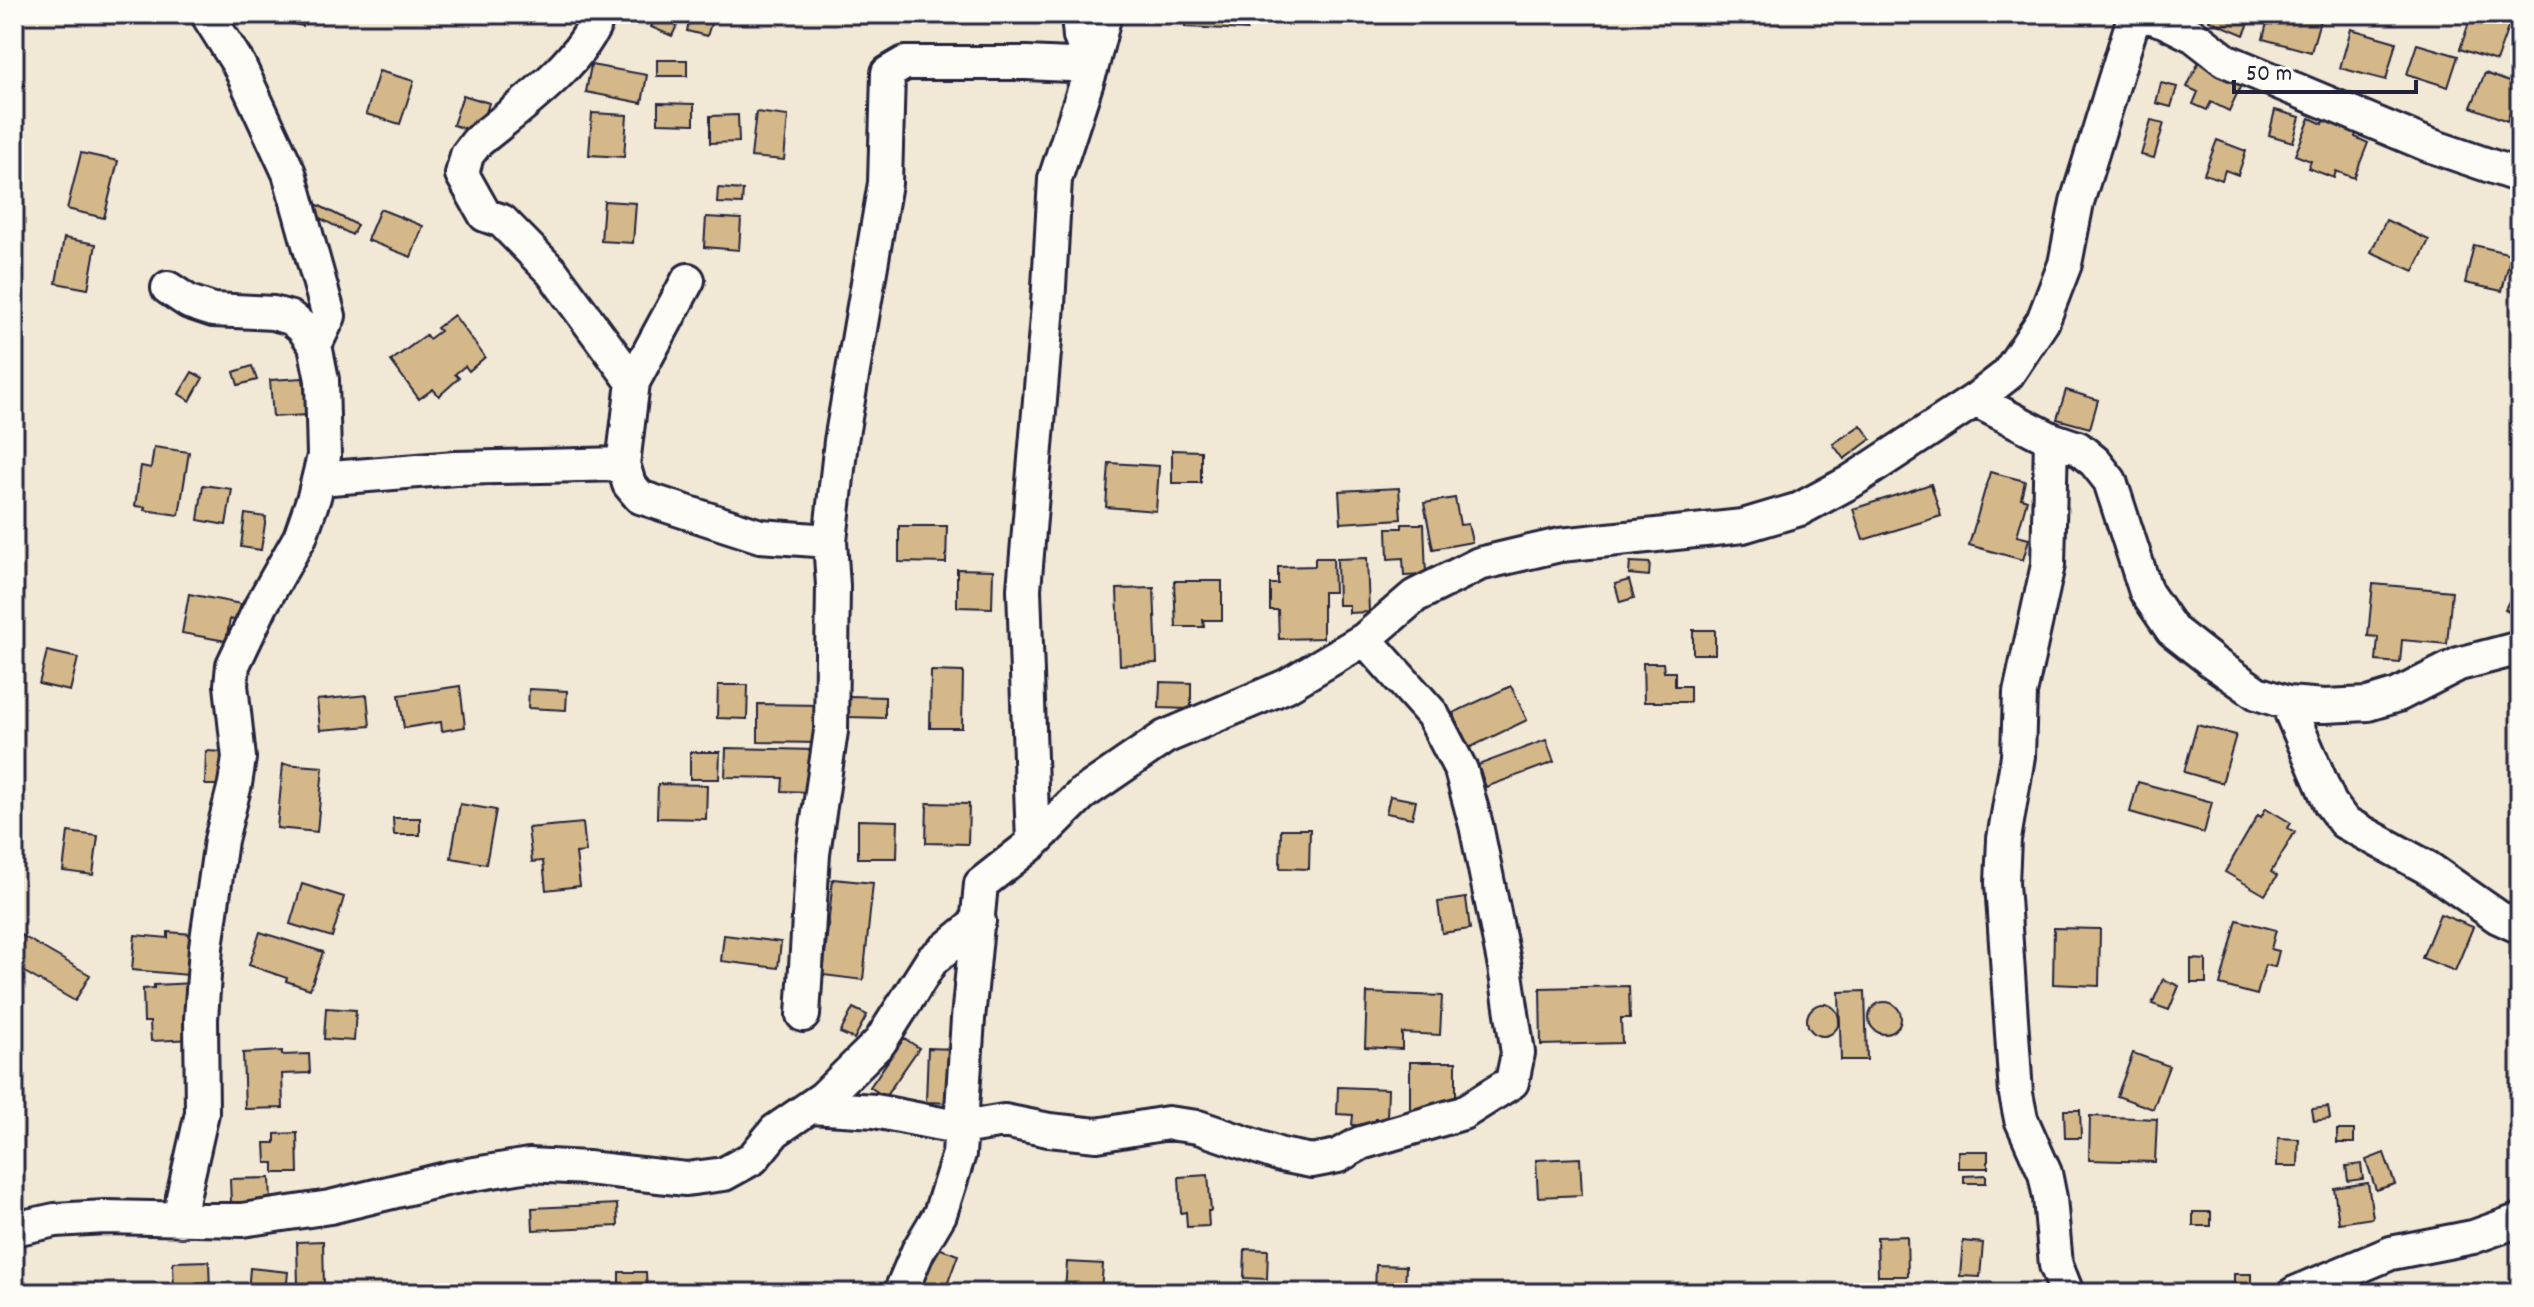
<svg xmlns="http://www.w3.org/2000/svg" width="2534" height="1307" font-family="Dekko,sans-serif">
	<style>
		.building { fill: #d4b889; stroke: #22223b; stroke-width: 2 }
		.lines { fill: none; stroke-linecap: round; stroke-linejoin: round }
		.minor-casing { stroke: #22223b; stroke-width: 38 }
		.minor { stroke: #fdfcf7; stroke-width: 32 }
	</style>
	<rect width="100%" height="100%" fill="#f1e8d6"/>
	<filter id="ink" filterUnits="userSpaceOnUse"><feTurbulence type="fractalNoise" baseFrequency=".0125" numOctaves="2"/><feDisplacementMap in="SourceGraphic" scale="16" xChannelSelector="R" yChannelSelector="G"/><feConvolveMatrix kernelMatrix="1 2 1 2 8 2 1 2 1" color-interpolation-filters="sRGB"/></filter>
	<g filter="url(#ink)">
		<path class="building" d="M 258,14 L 305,14 L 303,26 L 257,16 Z
			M 657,14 L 667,14 L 680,19 L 672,36 L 651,27 Z
			M 691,14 L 714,14 L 707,36 L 687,31 Z
			M 1185,14 L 1248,14 L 1247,30 L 1185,27 Z
			M 2212,14 L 2253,14 L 2244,35 L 2209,20 Z
			M 2269,14 L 2311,14 L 2321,17 L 2311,52 L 2263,39 Z
			M 2472,14 L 2486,14 L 2510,22 L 2496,61 L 2460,49 Z
			M 2351,29 L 2396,42 L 2386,80 L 2340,68 Z
			M 2417,44 L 2458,56 L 2448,87 L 2407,74 Z
			M 657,60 L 687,60 L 687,76 L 657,76 Z
			M 2199,61 L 2243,81 L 2229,111 L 2211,102 L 2207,110 L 2193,104 L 2198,92 L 2187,87 Z
			M 591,65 L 647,75 L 642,103 L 586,92 Z
			M 379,71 L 414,81 L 400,124 L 366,114 Z
			M 2485,73 L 2520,86 L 2507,121 L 2471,107 Z
			M 2161,83 L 2177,87 L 2171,107 L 2156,103 Z
			M 463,95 L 489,103 L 480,133 L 453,125 Z
			M 658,103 L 694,104 L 694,124 L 658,123 Z
			M 2275,110 L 2300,117 L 2293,142 L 2269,135 Z
			M 756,112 L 788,116 L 784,160 L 751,157 Z
			M 592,113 L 627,115 L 624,157 L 589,155 Z
			M 738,115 L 739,142 L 710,143 L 710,116 Z
			M 2310,118 L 2323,124 L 2325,118 L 2357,130 L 2355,137 L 2368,143 L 2354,178 L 2336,171 L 2334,178 L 2308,168 L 2311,161 L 2295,155 Z
			M 2151,120 L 2164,123 L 2154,158 L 2141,155 Z
			M 2217,140 L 2246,151 L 2238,175 L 2225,170 L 2222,180 L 2204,174 Z
			M 81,153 L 118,161 L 104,218 L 67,209 Z
			M 718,188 L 743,190 L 742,204 L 717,203 Z
			M 604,201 L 636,203 L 633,243 L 601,241 Z
			M 316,204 L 357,225 L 352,235 L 310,213 Z
			M 380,209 L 423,226 L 411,257 L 367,240 Z
			M 706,217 L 741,219 L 739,250 L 704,247 Z
			M 2386,220 L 2429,240 L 2414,271 L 2371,252 Z
			M 64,238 L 96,244 L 88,289 L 56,283 Z
			M 2474,245 L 2511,254 L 2502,291 L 2465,283 Z
			M 454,315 L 485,357 L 469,371 L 465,366 L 455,374 L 459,378 L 439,396 L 433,389 L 419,399 L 391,361 L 426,335 L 429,339 L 440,331 L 437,328 Z
			M 252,366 L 257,380 L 238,385 L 234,372 Z
			M 192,372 L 203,378 L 190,401 L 179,394 Z
			M 303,378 L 307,415 L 273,417 L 270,380 Z
			M 2066,390 L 2098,400 L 2090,428 L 2057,419 Z
			M 1861,425 L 1871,439 L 1844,459 L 1833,444 Z
			M 154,447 L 189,452 L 179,515 L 144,510 L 145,507 L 135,506 L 141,466 L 151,468 Z
			M 1172,450 L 1201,451 L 1201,483 L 1172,483 Z
			M 1109,463 L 1159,466 L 1156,511 L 1106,507 Z
			M 1990,472 L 2025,481 L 2021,498 L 2027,500 L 2017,536 L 2029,539 L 2023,560 L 1969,545 Z
			M 1931,484 L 1941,516 L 1863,540 L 1853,509 Z
			M 203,485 L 232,489 L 226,525 L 198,520 Z
			M 1399,488 L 1401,519 L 1341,523 L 1339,491 Z
			M 1455,498 L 1460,525 L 1468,524 L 1472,542 L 1433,549 L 1424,503 Z
			M 245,514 L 266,517 L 261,550 L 241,547 Z
			M 1402,524 L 1424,524 L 1426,575 L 1404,576 L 1403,558 L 1388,559 L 1387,528 L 1402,528 Z
			M 899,526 L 947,526 L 946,563 L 899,562 Z
			M 1315,558 L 1333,558 L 1334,592 L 1323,592 L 1323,638 L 1279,639 L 1278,610 L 1270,610 L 1270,584 L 1278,584 L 1278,567 L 1315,566 Z
			M 1367,558 L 1369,612 L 1349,613 L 1349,605 L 1338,605 L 1337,559 Z
			M 1630,562 L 1650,563 L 1649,576 L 1629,574 Z
			M 957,569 L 993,570 L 992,608 L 957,607 Z
			M 1629,580 L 1634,598 L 1620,602 L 1615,584 Z
			M 2520,580 L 2520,617 L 2505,609 Z
			M 1174,581 L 1222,581 L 1222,620 L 1203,620 L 1204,627 L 1176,627 Z
			M 2373,584 L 2452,591 L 2447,644 L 2402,640 L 2400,663 L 2376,661 L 2378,637 L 2368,636 Z
			M 1154,588 L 1157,663 L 1120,665 L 1117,589 Z
			M 189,594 L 241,604 L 237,621 L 230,619 L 226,641 L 182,633 Z
			M 1693,630 L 1715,630 L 1715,654 L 1693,654 Z
			M 14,645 L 21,645 L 19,678 L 14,677 Z
			M 47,651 L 78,658 L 70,691 L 39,684 Z
			M 1643,663 L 1663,663 L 1664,672 L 1675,672 L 1675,686 L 1690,686 L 1690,702 L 1644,702 Z
			M 931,671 L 963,672 L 962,728 L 930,728 Z
			M 1160,682 L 1191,683 L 1191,709 L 1159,708 Z
			M 718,685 L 748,685 L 747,719 L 717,718 Z
			M 460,686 L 465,727 L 442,731 L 441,722 L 404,728 L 399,695 Z
			M 1511,686 L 1527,720 L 1469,748 L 1453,713 Z
			M 529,689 L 567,691 L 566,710 L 528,708 Z
			M 367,695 L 370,726 L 320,730 L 317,700 Z
			M 849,696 L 885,697 L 885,718 L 849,717 Z
			M 758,704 L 820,705 L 819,743 L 758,742 Z
			M 2197,725 L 2236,735 L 2222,783 L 2184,772 Z
			M 1546,740 L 1554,762 L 1486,787 L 1478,765 Z
			M 726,748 L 814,750 L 810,792 L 782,791 L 783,778 L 725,777 Z
			M 206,751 L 225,752 L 223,785 L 205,785 Z
			M 690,752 L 720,752 L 719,779 L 690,779 Z
			M 14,759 L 20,759 L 22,802 L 14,802 Z
			M 283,764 L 323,767 L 317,832 L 277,828 Z
			M 2138,782 L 2212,802 L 2204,833 L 2130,812 Z
			M 658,784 L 707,785 L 706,819 L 657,818 Z
			M 1390,796 L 1416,801 L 1412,818 L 1386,813 Z
			M 927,803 L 969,804 L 968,844 L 926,843 Z
			M 460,804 L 496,810 L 486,864 L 451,858 Z
			M 2266,808 L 2291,823 L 2288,828 L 2295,832 L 2271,872 L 2277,876 L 2265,895 L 2225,872 L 2258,815 L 2261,817 Z
			M 393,818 L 420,818 L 420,835 L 394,835 Z
			M 858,820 L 898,821 L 897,858 L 858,858 Z
			M 583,823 L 586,852 L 576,853 L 580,886 L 546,890 L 543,861 L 532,862 L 528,828 Z
			M 1281,829 L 1310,829 L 1309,869 L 1280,868 Z
			M 68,832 L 98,836 L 93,875 L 63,871 Z
			M 833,879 L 873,883 L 863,980 L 823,975 Z
			M 302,884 L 344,897 L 332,937 L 290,924 Z
			M 1466,898 L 1470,929 L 1442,933 L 1438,902 Z
			M 2440,914 L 2473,927 L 2455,971 L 2422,958 Z
			M 2237,920 L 2276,930 L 2271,949 L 2279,951 L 2275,967 L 2265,965 L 2257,995 L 2220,985 Z
			M 2054,928 L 2100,929 L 2099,986 L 2053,984 Z
			M 14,931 L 90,975 L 75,1001 L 14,966 Z
			M 168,932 L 192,934 L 188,975 L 132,970 L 135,935 L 168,938 Z
			M 260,932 L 323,952 L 310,989 L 286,981 L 287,978 L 249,965 Z
			M 724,935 L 781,942 L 778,968 L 721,961 Z
			M 2191,959 L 2206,960 L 2206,983 L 2191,983 Z
			M 2163,979 L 2179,986 L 2169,1010 L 2152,1004 Z
			M 194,983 L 196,1039 L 151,1041 L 150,1022 L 144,1022 L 143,989 L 154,988 L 154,985 Z
			M 1629,986 L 1630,1018 L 1621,1018 L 1622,1043 L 1541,1045 L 1540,988 Z
			M 1865,991 L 1867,1060 L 1841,1060 L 1839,992 Z
			M 1367,993 L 1442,996 L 1440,1035 L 1402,1033 L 1402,1049 L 1365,1047 Z
			M1869 1018a16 16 0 1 1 32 0a16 16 0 1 1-32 0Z
			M1807 1020a16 16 0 1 1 32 0a16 16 0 1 1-32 0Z
			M 326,1008 L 356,1010 L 354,1041 L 324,1039 Z
			M 853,1008 L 867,1015 L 854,1039 L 840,1033 Z
			M 904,1038 L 919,1048 L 885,1097 L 870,1087 Z
			M 928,1048 L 954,1049 L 951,1103 L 926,1102 Z
			M 282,1051 L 282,1055 L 309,1054 L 310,1073 L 282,1074 L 283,1108 L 245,1109 L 243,1053 Z
			M 2133,1053 L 2169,1066 L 2153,1109 L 2117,1096 Z
			M 1410,1062 L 1456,1062 L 1456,1114 L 1410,1114 Z
			M 1338,1087 L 1388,1089 L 1387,1119 L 1375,1119 L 1375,1126 L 1352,1125 L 1353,1115 L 1337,1114 Z
			M 2328,1107 L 2330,1119 L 2314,1121 L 2312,1109 Z
			M 2064,1110 L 2080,1110 L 2081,1138 L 2065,1138 Z
			M 2090,1116 L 2157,1119 L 2155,1162 L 2089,1160 Z
			M 2337,1130 L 2354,1130 L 2354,1143 L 2337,1143 Z
			M 297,1133 L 298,1173 L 274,1173 L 274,1163 L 266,1163 L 265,1143 L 275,1143 L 275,1134 Z
			M 2278,1138 L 2299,1139 L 2298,1166 L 2277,1166 Z
			M 1958,1151 L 1988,1151 L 1988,1168 L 1958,1168 Z
			M 2384,1153 L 2395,1184 L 2376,1190 L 2366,1160 Z
			M 1580,1158 L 1582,1195 L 1538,1197 L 1536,1160 Z
			M 2361,1164 L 2363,1179 L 2348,1181 L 2346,1166 Z
			M 1208,1175 L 1211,1211 L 1208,1211 L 1209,1226 L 1187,1227 L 1186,1212 L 1181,1213 L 1179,1177 Z
			M 1986,1175 L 1986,1183 L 1964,1183 L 1964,1176 Z
			M 270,1178 L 271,1202 L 231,1203 L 230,1179 Z
			M 2368,1183 L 2373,1218 L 2339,1223 L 2334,1188 Z
			M 617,1204 L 618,1226 L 533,1230 L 532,1208 Z
			M 2193,1212 L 2211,1212 L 2211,1226 L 2193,1226 Z
			M 1907,1236 L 1908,1276 L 1878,1276 L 1877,1237 Z
			M 323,1241 L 324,1286 L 298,1287 L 297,1242 Z
			M 1963,1241 L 1983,1243 L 1980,1277 L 1960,1276 Z
			M 935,1247 L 958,1255 L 944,1293 L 919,1293 Z
			M 1245,1249 L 1268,1250 L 1267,1279 L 1244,1278 Z
			M 209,1261 L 210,1293 L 174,1293 L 173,1262 Z
			M 1067,1262 L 1103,1264 L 1101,1293 L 1065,1293 Z
			M 1376,1265 L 1406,1266 L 1405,1289 L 1413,1289 L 1413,1293 L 1375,1293 Z
			M 250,1268 L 288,1272 L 286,1293 L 248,1293 Z
			M 619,1272 L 646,1272 L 647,1293 L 619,1293 Z
			M 2234,1274 L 2251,1274 L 2251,1290 L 2234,1290 Z
			M 1831,1286 L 1831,1293 L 1776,1293 L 1776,1287 Z"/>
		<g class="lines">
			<g class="minor-casing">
				<path id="minor" d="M 207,14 L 239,65 L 289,173 L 329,316 L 315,345
					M 599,14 C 583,63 517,109 477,142 L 467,155 L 462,174 L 485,215 L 502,221 L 552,272 L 633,382
					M 2143,14 L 2164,21 L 2194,36 L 2225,60 L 2426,144 L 2520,176
					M 688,280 L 633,382 L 623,464 L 629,484 L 640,497 L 760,536 L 830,541
					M 168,288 L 189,302 L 213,310 L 273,313 L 291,318 L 303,328 L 315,345 L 322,380 L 324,456 L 314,497 L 300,537 L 261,606 L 233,665 L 231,685 L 239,758 L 235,784 L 221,840 L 206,947 L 201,1019 L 202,1113 L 183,1197 L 181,1220
					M 1975,400 L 2051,439 L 2078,448 L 2095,462 L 2110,481 L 2146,592 L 2172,630 L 2214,663 L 2257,693 L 2287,703 L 2325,706 L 2368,704 L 2398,695 L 2459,664 L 2520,648
					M 2051,439 L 2048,565 L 2020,693 L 2018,756 L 2004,839 L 2002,883 L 2016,1094 L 2021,1119 L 2045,1173 L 2050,1198 L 2056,1265 L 2067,1293
					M 319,479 L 455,468 L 623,464
					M 2287,703 L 2330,803 L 2344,822 L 2428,868 L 2498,917 L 2520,927
					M 1033,843 L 1024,589 L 1048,305 L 1055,179 L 1092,66 L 1105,14
					M 803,1015 L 813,854 L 831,731 L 833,586 L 830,541 L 841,441 L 885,183 L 888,73 L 905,63 L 1026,63 L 1092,66 L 1080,37 L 1078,14
					M 810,1107 L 875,1111 L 961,1128 L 1004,1121 L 1049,1130 L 1097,1135 L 1168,1123 L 1198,1127 L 1281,1155 L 1312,1161 L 1338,1156 L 1361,1143 L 1463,1113 L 1512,1082 L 1518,1053 L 1505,967 L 1476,825 L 1461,770 L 1432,714 L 1365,639
					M 14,1229 L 55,1220 L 105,1217 L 242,1220 L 330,1207 L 450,1178 L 529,1165 L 587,1168 L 686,1179 L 724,1174 L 753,1158 L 775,1131 L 823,1098 L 880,1042 L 932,960 L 979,921
					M 900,1293 L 918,1251 L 940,1214 L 959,1154 L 968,1019 L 981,884 L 1033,843 L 1082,794 L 1165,737 L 1286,686 L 1365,639 L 1415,596 L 1479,564 L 1560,545 L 1743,526 L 1800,509 L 1850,482 L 1975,400 L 2007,375 L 2043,321 L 2065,264 L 2077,202 L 2135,14
					M 2295,1293 L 2391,1253 L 2473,1237 L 2520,1220"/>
			</g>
			<use href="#minor" class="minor"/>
		</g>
	</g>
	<rect width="2534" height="1307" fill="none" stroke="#fdfcf7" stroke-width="48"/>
	<rect x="24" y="24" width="2486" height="1259" fill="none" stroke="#22223b" stroke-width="3" filter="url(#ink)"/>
	<path d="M2234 80v12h182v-12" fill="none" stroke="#22223b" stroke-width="4"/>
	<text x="2246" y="80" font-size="24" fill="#22223b" stroke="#fdfcf7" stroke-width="6" paint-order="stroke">50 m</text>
</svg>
